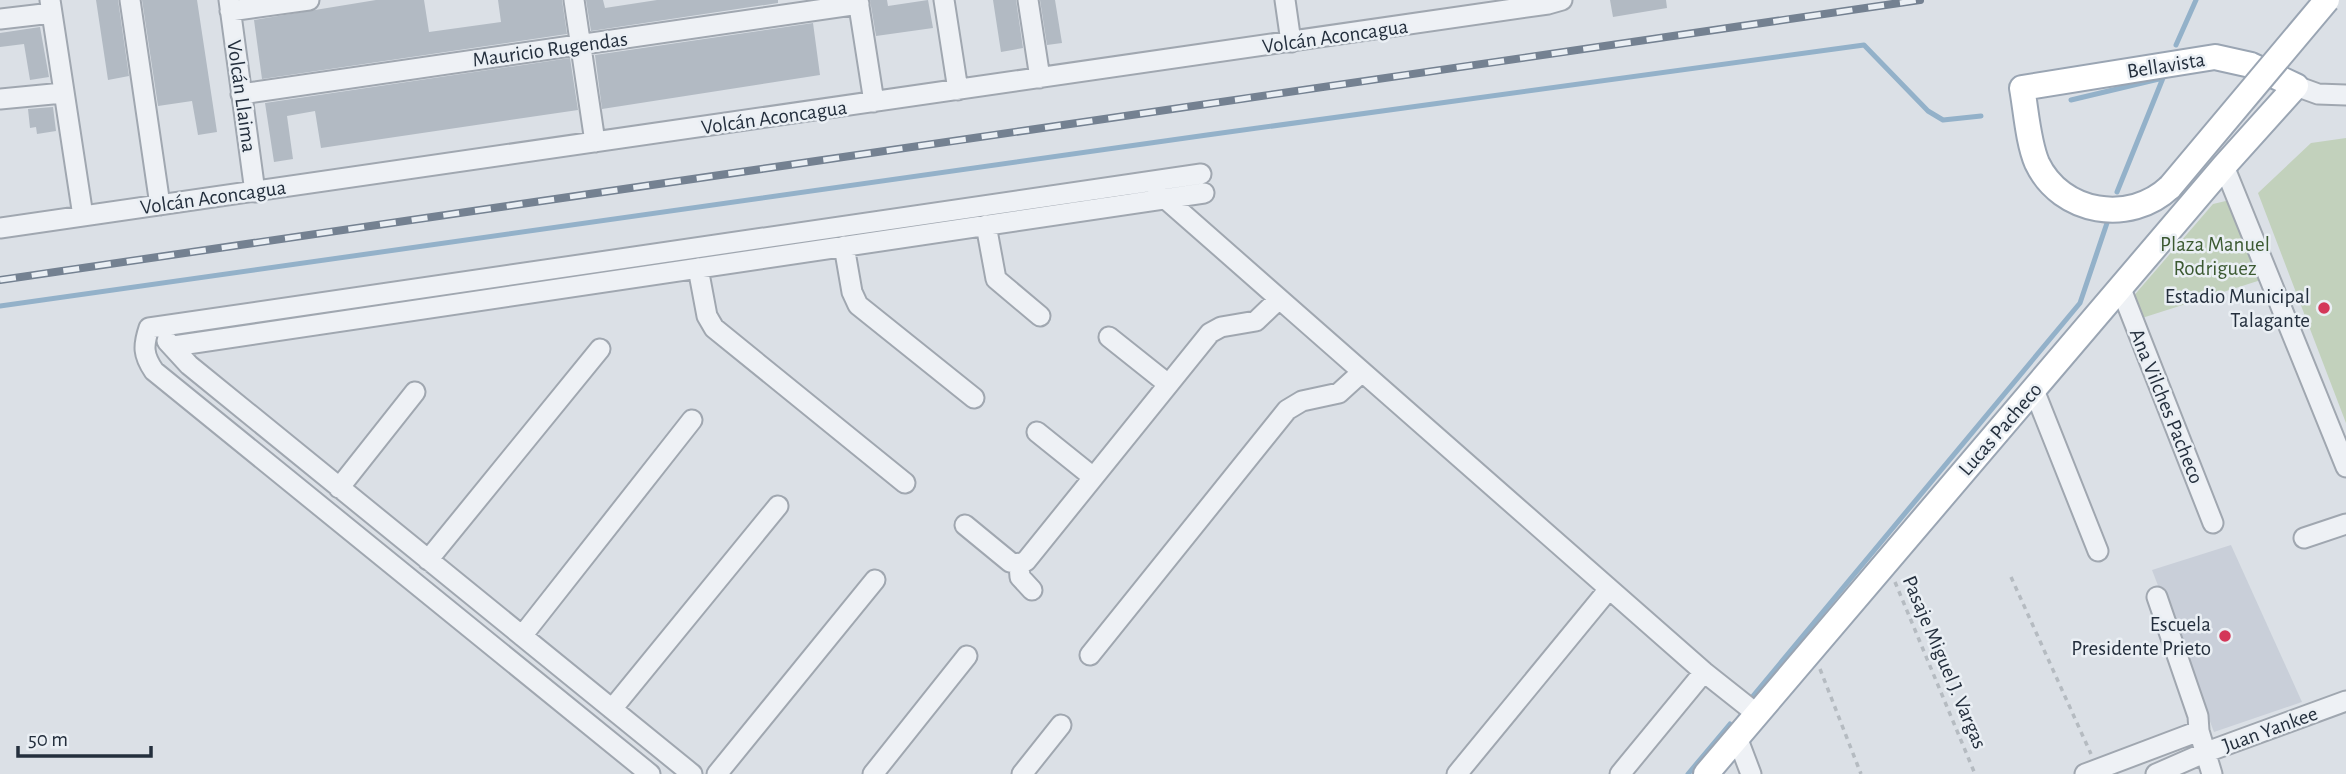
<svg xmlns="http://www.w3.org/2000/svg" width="2346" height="774" font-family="'Alegreya Sans',sans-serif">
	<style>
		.built { fill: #c9cfd9 }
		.green { fill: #c2d1bc }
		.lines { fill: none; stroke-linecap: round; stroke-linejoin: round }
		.stream { stroke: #93b1c9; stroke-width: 5 }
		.building { fill: #b2bac3 }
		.minor-casing { stroke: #a0a7b0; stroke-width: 23 }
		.major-casing { stroke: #9aa5b3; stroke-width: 28 }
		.path { stroke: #b5bbc1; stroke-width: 3.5; stroke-dasharray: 5 5; stroke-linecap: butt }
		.minor { stroke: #eef1f5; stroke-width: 19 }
		.major { stroke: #fff; stroke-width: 24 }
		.rail-casing { stroke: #748191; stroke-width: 8 }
		.rail { stroke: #eaeff4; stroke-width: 5; stroke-dasharray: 16; stroke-linecap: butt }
		.major-bridge-casing { stroke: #9aa5b3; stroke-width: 28; stroke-linecap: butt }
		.major-bridge { stroke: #fff; stroke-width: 24 }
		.poi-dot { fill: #d43759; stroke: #eaeff4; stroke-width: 2.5 }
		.labels { text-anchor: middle; stroke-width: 5; stroke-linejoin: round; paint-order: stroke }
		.street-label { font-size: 21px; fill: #242f3d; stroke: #eaeff4 }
		.park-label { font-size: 21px; fill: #3b5931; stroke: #eaeff4 }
		.poi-label { font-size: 21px; fill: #242f3d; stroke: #eaeff4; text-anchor: end }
	</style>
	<rect width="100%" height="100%" fill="#dbe0e6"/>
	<path class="built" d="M 2231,545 L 2302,702 L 2214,732 L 2152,570 Z"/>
	<path class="green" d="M 2346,138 L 2346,423 L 2258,193 L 2311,143 Z
		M 2230,200 L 2264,279 L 2142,318 L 2131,299 L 2213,204 Z"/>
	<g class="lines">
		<path class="stream" d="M 2176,45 L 2196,0
			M 2071,100 L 2163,78
			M 2117,192 L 2163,78
			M 0,306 L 1207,135 L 1864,45 L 1928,111 L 1943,120 L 1981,116
			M 1753,696 L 2080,303 L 2107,223
			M 1688,774 L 1730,724"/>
	</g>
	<path class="building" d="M 96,0 L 118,0 L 129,76 L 108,80 Z
		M 142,0 L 197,0 L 217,132 L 198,135 L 192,101 L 158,106 Z
		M 376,0 L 424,0 L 429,32 L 501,22 L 498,0 L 562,0 L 567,34 L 262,79 L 254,20 Z
		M 586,0 L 603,0 L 605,8 L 657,0 L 778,0 L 778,3 L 591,31 Z
		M 870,0 L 887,0 L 888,6 L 928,0 L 933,28 L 876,36 Z
		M 993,0 L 1016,0 L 1023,48 L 1001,52 Z
		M 1040,0 L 1055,0 L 1062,43 L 1047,45 Z
		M 1610,0 L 1666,0 L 1667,8 L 1613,17 Z
		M 813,23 L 820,75 L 602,109 L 595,55 Z
		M 40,27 L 49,77 L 30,80 L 24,44 L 0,47 L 0,33 Z
		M 570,58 L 578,110 L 321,148 L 315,111 L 287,116 L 293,159 L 274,162 L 265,103 Z
		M 53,107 L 56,131 L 37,134 L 36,127 L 30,128 L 28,109 Z"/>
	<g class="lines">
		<g class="minor-casing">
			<path id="minor" d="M 50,0 L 83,216
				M 130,0 L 160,205
				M 229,0 L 255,192
				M 574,0 L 595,142
				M 858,0 L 874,102
				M 944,0 L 958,90
				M 1028,0 L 1040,78
				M 1285,0 L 1291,42
				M 230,11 L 309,0
				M 0,19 L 52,13
				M 2296,86 L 2318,94 L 2346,95
				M 241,94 L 859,4
				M 0,99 L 63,93
				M 2224,166 L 2346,467
				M 1159,193 L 1704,672 L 1757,714
				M 986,225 L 996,279 L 1040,316
				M 0,228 L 1548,4 L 1562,0
				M 844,246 L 852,292 L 858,305 L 974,398
				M 698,268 L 707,316 L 714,328 L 905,483
				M 2121,289 L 2213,523
				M 149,328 L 1201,174
				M 149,328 C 143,346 143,355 154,371 L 650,774
				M 1109,337 L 1168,384
				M 167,341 L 189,365 L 692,774
				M 174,346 L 1204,193
				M 2034,390 L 2098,551
				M 1037,432 L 1093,477
				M 339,488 L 415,392
				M 965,525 L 1010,562 L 1019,564 L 1026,561 L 1210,333 L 1221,327 L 1256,321 L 1279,299
				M 2304,538 L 2346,524
				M 428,560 L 600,349
				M 1019,564 L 1020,577 L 1032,590
				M 2157,597 L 2198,716 L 2199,731 L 2212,774
				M 522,636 L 692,420
				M 1090,655 L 1287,410 L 1302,401 L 1339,393 L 1362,372
				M 612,709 L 778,506
				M 1737,737 L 1751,774
				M 717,774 L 875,580
				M 873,774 L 967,656
				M 1022,774 L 1061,725
				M 1457,774 L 1609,589
				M 1620,774 L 1704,672
				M 2085,774 L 2199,731
				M 2156,774 L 2204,753 L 2346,701"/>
		</g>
		<g class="major-casing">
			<path id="major" d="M 1706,774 L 2224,166 L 2296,86 L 2251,65 L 2215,57 L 2022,88 C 2026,110 2028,142 2037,163 C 2061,214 2130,225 2170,187"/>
		</g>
		<path class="path" d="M 2011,577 L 2091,754
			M 1895,582 L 1975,774
			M 1820,669 L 1861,774"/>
		<use href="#minor" class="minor"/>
		<use href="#major" class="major"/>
		<g class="rail-casing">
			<path id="rail" d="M 0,280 L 1920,0"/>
		</g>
		<use href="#rail" class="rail"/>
		<g class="major-bridge-casing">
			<path id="major-bridge" d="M 2170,187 L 2327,0"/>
		</g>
		<use href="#major-bridge" class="major-bridge"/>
	</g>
	<g class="poi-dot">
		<circle cx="2324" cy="308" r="7"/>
		<circle cx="2225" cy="636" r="7"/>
	</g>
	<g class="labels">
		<g class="street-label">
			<text transform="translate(1335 36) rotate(-8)" y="7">Volcán Aconcagua</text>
			<text transform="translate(550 49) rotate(-8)" y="7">Mauricio Rugendas</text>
			<text transform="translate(2166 65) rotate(-9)" y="7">Bellavista</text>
			<text transform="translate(242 96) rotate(82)" y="7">Volcán Llaima</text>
			<text transform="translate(774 117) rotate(-8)" y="7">Volcán Aconcagua</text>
			<text transform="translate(213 197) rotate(-8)" y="7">Volcán Aconcagua</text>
			<text transform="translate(2167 406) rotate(68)" y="7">Ana Vilches Pacheco</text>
			<text transform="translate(2000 429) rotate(-49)" y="7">Lucas Pacheco</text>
			<text transform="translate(1945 662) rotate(67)" y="7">Pasaje Miguel J. Vargas</text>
			<text transform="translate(2270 729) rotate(-20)" y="7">Juan Yankee</text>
		</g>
		<g class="park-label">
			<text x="2215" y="251">Plaza Manuel<tspan x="2215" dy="24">Rodriguez</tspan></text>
		</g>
		<g class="poi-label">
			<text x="2310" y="303">Estadio Municipal<tspan x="2310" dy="24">Talagante</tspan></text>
			<text x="2211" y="631">Escuela<tspan x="2211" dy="24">Presidente Prieto</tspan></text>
		</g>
	</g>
	<path d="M18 746v10h133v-10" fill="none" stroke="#242f3d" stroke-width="3.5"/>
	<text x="28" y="746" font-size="21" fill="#242f3d" stroke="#eaeff4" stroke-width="5" paint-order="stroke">50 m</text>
</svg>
